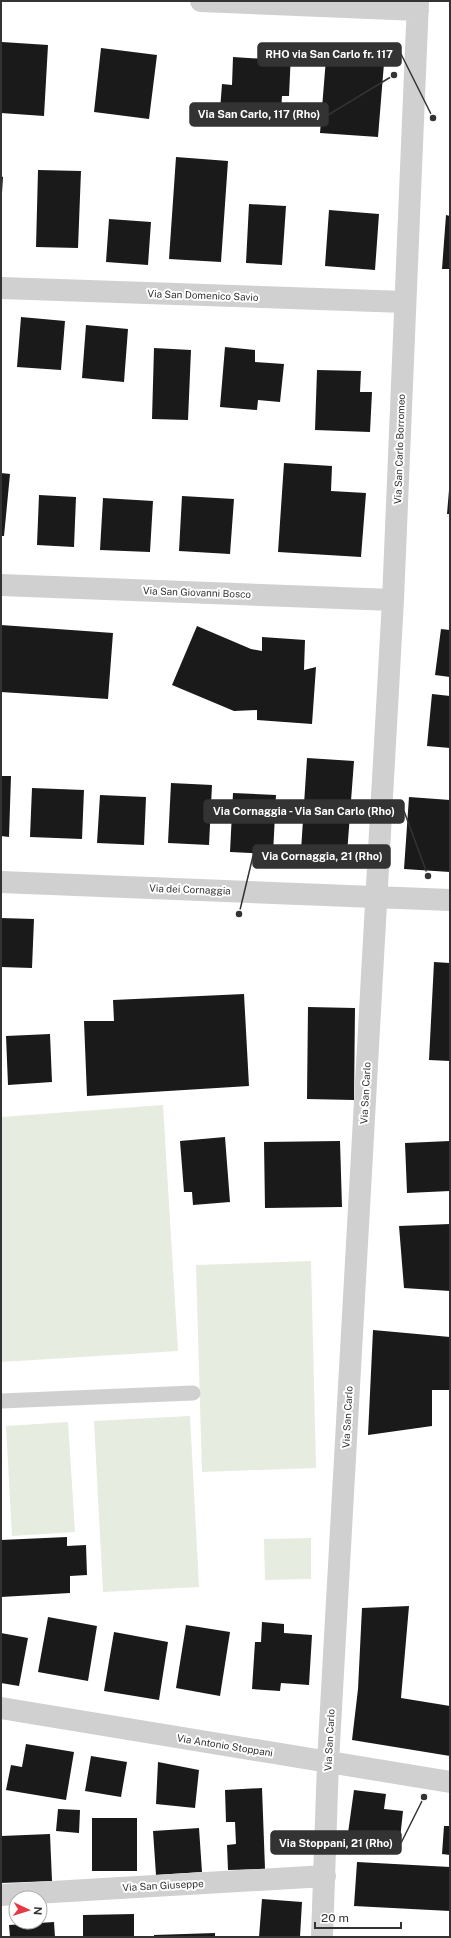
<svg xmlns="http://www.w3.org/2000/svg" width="451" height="1938" font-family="'Public Sans',sans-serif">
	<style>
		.green { fill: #e6ecdf }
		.building { fill: #1a1a1a }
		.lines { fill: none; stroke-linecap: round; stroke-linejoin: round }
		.service { stroke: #d0d0d0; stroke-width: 15 }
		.minor { stroke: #d0d0d0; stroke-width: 22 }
		.labels { text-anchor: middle; stroke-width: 4; stroke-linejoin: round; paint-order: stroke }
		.street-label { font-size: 10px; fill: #333; stroke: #fff }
		.leader { fill: none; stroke: #333; stroke-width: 1.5 }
		.callout-dot { fill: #333; stroke: #fff; stroke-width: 1.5 }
		.callout { fill: #333; stroke: #333; stroke-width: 1.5 }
		.callout-label { font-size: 11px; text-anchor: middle; font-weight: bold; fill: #fff }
	</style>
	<rect width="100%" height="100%" fill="#fff"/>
	<path class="green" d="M 163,1105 L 178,1351 L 1,1362 L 1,1117 Z
		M 311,1261 L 316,1468 L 202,1472 L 196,1265 Z
		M 190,1416 L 199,1587 L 103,1592 L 94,1421 Z
		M 68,1422 L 75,1532 L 12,1536 L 6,1426 Z
		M 311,1538 L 311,1579 L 265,1580 L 264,1539 Z"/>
	<path class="building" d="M 2,42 L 48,45 L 44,116 L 1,113 Z
		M 327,46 L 385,51 L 378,137 L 320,133 Z
		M 101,48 L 157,55 L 149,119 L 94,112 Z
		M 267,52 L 291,53 L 289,96 L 282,96 L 281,113 L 220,110 L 222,84 L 232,85 L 233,57 L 266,59 Z
		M 176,157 L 228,161 L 221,262 L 169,259 Z
		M 38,170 L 81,171 L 78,248 L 36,247 Z
		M 1,176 L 3,177 L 2,193 L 1,193 Z
		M 249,204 L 286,206 L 282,265 L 246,263 Z
		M 329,210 L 379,214 L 375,270 L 325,266 Z
		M 446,215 L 450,216 L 450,269 L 442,269 Z
		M 109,219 L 151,222 L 148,265 L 106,262 Z
		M 21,317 L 65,321 L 61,370 L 17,367 Z
		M 86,325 L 128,329 L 124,382 L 82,378 Z
		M 225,347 L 255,350 L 255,362 L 284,364 L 280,402 L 258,400 L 257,410 L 220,407 Z
		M 154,348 L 191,350 L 188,420 L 152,419 Z
		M 317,370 L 361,371 L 360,392 L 372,392 L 370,432 L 315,430 Z
		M 284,463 L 332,466 L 331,491 L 366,493 L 361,557 L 278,552 Z
		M 1,473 L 10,474 L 4,536 L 1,536 Z
		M 449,490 L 450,490 L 450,514 L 447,514 Z
		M 39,495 L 76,497 L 74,547 L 37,545 Z
		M 182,496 L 234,499 L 230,554 L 179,551 Z
		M 103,498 L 153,501 L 150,552 L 100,550 Z
		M 1,625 L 113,633 L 108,699 L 1,692 Z
		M 197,626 L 251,649 L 262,651 L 262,637 L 305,640 L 304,670 L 316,667 L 312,724 L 257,720 L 257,710 L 234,711 L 172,685 Z
		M 441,629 L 450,630 L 450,677 L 435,675 Z
		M 432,694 L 450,696 L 450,748 L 427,746 Z
		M 307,758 L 354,761 L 347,854 L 301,851 Z
		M 1,776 L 11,776 L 9,837 L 1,836 Z
		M 171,783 L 212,785 L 209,845 L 168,843 Z
		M 32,788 L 84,790 L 82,839 L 30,837 Z
		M 233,793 L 276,795 L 273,854 L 230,852 Z
		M 100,795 L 146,797 L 144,845 L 97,843 Z
		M 409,797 L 450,800 L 450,872 L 404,869 Z
		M 1,918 L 34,919 L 32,968 L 1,967 Z
		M 434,962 L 450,963 L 450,1061 L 429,1060 Z
		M 244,994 L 249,1086 L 87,1096 L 84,1021 L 114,1021 L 113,1000 Z
		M 308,1007 L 355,1008 L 354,1100 L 307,1099 Z
		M 50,1034 L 52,1082 L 8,1085 L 6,1036 Z
		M 225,1137 L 230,1202 L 193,1205 L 192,1192 L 184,1192 L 180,1141 Z
		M 340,1141 L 342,1207 L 265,1208 L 264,1142 Z
		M 450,1141 L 450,1191 L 407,1193 L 405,1143 Z
		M 450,1224 L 450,1291 L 404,1288 L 399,1226 Z
		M 373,1330 L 450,1337 L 450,1390 L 432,1390 L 432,1426 L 368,1435 Z
		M 67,1537 L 67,1546 L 86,1545 L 87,1575 L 70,1576 L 70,1593 L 1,1597 L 1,1540 Z
		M 409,1606 L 401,1698 L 450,1706 L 450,1756 L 352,1740 L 358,1689 L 362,1608 Z
		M 48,1617 L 97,1626 L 88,1681 L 38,1672 Z
		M 262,1622 L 284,1624 L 284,1633 L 312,1635 L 309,1685 L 281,1683 L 280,1691 L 252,1689 L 255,1642 L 261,1642 Z
		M 186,1625 L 230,1632 L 220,1696 L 176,1688 Z
		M 114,1632 L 168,1642 L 159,1700 L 104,1691 Z
		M 1,1633 L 28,1638 L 19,1686 L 1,1683 Z
		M 26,1744 L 74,1752 L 66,1800 L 6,1790 L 11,1765 L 22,1767 Z
		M 91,1756 L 127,1762 L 121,1797 L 85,1791 Z
		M 158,1762 L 199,1770 L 195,1808 L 156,1804 Z
		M 262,1788 L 265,1869 L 228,1870 L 227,1845 L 236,1844 L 235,1822 L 226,1822 L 225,1790 Z
		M 354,1790 L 386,1794 L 384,1809 L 403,1811 L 400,1839 L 348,1833 Z
		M 58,1809 L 80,1810 L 79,1833 L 56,1831 Z
		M 92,1818 L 137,1818 L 137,1871 L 92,1871 Z
		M 444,1826 L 450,1826 L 450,1855 L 442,1854 Z
		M 199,1828 L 202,1872 L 156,1875 L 153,1831 Z
		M 50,1834 L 52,1881 L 1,1883 L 1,1836 Z
		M 357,1862 L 450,1867 L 450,1911 L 354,1906 Z
		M 262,1899 L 302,1902 L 300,1937 L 259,1937 Z
		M 134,1914 L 134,1937 L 83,1937 L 83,1915 Z
		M 54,1922 L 55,1937 L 10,1937 L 9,1925 Z
		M 215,1933 L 215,1937 L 154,1937 L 154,1935 Z"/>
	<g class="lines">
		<path class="service" d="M 1,1401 L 193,1393"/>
		<path class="minor" d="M 201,1 L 418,10
			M 1,288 L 405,302
			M 1,585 L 393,600
			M 1,882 L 450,900
			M 1,1708 L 450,1782
			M 1,1895 L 325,1876
			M 322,1937 L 328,1762 L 393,600 L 418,1"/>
	</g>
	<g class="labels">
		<g class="street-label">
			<text transform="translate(203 295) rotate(2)" y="4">Via San Domenico Savio</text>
			<text transform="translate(399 449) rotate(-88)" y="4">Via San Carlo Borromeo</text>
			<text transform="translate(197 592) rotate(2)" y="4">Via San Giovanni Bosco</text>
			<text transform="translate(190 889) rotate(2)" y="4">Via dei Cornaggia</text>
			<text transform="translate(365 1093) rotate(-87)" y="4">Via San Carlo</text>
			<text transform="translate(347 1417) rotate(-87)" y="4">Via San Carlo</text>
			<text transform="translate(329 1740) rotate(-87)" y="4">Via San Carlo</text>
			<text transform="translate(225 1745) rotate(9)" y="4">Via Antonio Stoppani</text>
			<text transform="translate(163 1885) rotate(-3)" y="4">Via San Giuseppe</text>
		</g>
	</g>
	<path class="leader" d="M433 118L401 54M394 75L328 115M428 876L404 811M239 914L253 856M424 1797L401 1843"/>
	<g class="callout-dot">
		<circle cx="433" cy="118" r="4"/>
		<circle cx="394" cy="75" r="4"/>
		<circle cx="428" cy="876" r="4"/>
		<circle cx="239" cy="914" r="4"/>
		<circle cx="424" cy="1797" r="4"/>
	</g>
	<g class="callout">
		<rect x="258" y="43" width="143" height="23" rx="4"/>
		<rect x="190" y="103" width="138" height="23" rx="4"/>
		<rect x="204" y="800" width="200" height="23" rx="4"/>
		<rect x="253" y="845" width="137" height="23" rx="4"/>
		<rect x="271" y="1831" width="130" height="23" rx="4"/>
	</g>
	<g class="callout-label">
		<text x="329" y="58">RHO via San Carlo fr. 117</text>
		<text x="259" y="118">Via San Carlo, 117 (Rho)</text>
		<text x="304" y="815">Via Cornaggia - Via San Carlo (Rho)</text>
		<text x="322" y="860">Via Cornaggia, 21 (Rho)</text>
		<text x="336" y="1847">Via Stoppani, 21 (Rho)</text>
	</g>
	<rect width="451" height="1938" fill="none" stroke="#333333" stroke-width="4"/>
	<g transform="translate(28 1910) rotate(94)"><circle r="19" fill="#ffffff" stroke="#adadad"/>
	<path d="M0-3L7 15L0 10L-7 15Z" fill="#e63946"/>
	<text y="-6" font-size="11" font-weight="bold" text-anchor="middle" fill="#333333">N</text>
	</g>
	<path d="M315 1922v6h86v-6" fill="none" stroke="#333333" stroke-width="2"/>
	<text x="321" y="1922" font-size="12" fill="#333333" stroke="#ffffff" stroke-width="3" paint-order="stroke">20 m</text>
</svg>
